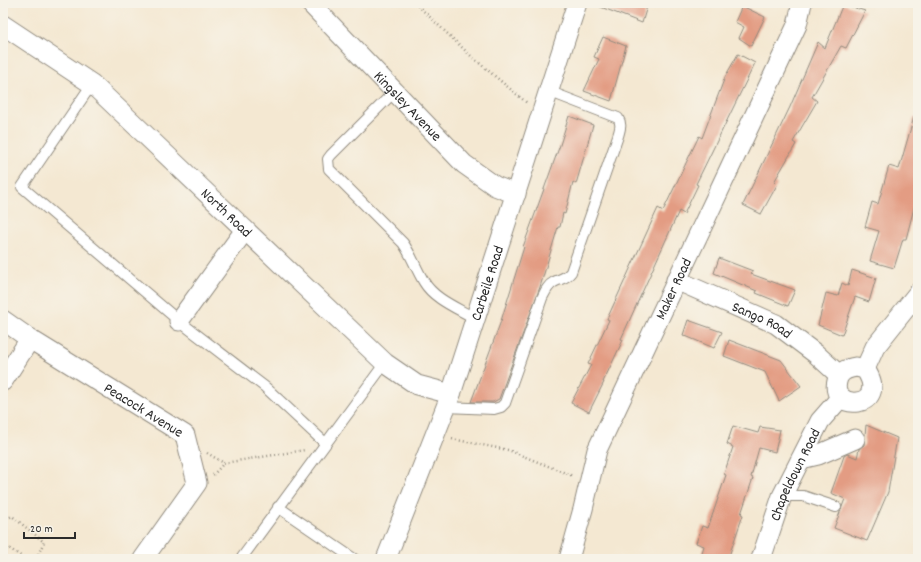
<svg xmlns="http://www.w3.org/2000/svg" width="921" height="562" font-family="Dekko,sans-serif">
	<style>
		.building { fill: #e39c83 }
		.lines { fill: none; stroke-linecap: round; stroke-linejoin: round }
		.lane-casing { stroke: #908a7e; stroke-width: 12 }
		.street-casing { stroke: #908a7e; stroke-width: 21 }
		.path { stroke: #908a7e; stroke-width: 2.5; stroke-dasharray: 1 3; stroke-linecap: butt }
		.lane { stroke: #fff; stroke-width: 10 }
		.street { stroke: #fff; stroke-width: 19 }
		.labels { text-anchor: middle; stroke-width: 3; stroke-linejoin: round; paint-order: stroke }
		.street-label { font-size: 15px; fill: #2b2b2b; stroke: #f7f3e8 }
	</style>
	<rect width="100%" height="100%" fill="#f7f3e8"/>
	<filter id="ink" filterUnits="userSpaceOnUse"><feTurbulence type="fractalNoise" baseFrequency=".025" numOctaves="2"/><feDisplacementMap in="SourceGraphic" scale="8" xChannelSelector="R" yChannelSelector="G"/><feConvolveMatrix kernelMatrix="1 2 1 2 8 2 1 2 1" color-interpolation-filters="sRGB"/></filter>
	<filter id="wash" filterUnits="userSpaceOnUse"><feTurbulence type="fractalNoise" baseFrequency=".012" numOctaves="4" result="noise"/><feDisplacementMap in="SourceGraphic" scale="16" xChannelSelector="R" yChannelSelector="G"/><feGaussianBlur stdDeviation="0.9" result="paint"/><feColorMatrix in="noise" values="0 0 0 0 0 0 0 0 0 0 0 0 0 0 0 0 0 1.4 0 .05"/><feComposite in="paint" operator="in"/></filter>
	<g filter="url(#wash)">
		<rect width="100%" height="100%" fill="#f4e8d2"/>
		<g id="blocks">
			<path class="building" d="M 594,3 L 648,3 L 642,23 L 593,4 Z
				M 843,4 L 865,11 L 846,48 L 841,46 L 812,97 L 817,101 L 793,142 L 796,144 L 774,182 L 777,185 L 761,214 L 743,205 L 790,107 L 818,42 L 825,48 Z
				M 742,6 L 765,17 L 751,46 L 739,38 L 744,27 L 735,22 Z
				M 603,37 L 626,46 L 611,101 L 584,91 L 599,59 L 594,57 Z
				M 738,54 L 755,63 L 696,184 L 698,185 L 684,214 L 679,211 L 621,339 L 623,340 L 603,382 L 604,382 L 589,412 L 571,403 L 591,365 L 588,364 L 609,320 L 607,319 L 658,208 L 663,211 L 699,136 L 702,138 L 725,77 Z
				M 569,116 L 593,125 L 576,184 L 573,182 L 565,214 L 563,213 L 560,227 L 558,227 L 540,287 L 499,399 L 493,402 L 471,402 L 501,321 L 524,247 L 523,247 L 560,145 Z
				M 914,117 L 918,118 L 918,204 L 915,204 L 906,239 L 903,239 L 894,268 L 870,261 L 879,231 L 865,227 L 872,202 L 878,204 L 889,166 L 899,169 Z
				M 719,258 L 753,271 L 751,274 L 795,290 L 788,306 L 756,293 L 757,291 L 714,273 Z
				M 852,270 L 876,278 L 869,302 L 855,297 L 842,335 L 818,325 L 826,293 L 838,296 L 842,283 L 848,286 Z
				M 688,320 L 722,332 L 714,348 L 683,335 Z
				M 729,340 L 781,360 L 801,386 L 779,401 L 765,372 L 724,356 Z
				M 866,425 L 897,438 L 888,492 L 867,541 L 834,528 L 845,499 L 831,493 L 844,456 L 847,454 L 857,458 L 859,449 L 864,445 Z
				M 733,426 L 758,433 L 760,427 L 780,430 L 775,452 L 759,448 L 751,477 L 753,478 L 741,514 L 743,515 L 728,559 L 711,559 L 701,556 L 704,546 L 696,543 L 702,526 L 708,528 L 726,475 L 724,474 L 733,447 L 727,444 Z"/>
		</g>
	</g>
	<g filter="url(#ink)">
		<use href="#blocks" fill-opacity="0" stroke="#908a7e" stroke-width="1"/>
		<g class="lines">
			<g class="lane-casing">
				<path id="lane" d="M 92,84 L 22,187 L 179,321 L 265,387 L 325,443
					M 394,92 L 331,155 L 328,159 L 329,169 L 403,243 C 412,256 416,269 424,282 C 434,299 457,308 474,318
					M 445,407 L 494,409 L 501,407 L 505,403 L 542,298 C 545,292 548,285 554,282 C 561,278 566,279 571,272 L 618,136 C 620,129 622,124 618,118 L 548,91
					M 782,496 L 803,496 L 836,507
					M 278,507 L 354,559
					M 241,559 L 385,363"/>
			</g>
			<g class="street-casing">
				<g id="street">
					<path id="s1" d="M 310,3 L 464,164 L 495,186 L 516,194"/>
					<path id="s2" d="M 3,25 L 92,84 L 385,363 L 417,385 L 451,394"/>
					<path id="s3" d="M 676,280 L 776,324 L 816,354 L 839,375"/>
					<path id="s4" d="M 3,320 L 30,339 L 185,435 L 197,483 L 143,559"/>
					<path d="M 179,321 L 245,230"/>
					<path d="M 856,367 L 865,369 C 893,410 825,413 838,378 C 841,370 849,368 856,367 Z"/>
					<path d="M 865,369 L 875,347 L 918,293"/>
					<path d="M 3,381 L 30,339"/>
					<path d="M 801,459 L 818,455 L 855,439"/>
					<path id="s5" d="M 386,559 L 451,394 L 577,3"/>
					<path id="s6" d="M 569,559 L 583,509 L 597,450 L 797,25 L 802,3"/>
					<path id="s7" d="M 761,559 L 782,496 L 820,421 L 841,397"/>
				</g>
			</g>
			<path class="path" d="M 415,3 L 472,57 L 527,103
				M 452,439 L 508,450 L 573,476
				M 207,453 L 224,463
				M 213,475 L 224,463 L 305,450
				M 3,521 L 12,516 L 44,542 L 36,559
				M 3,544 L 25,559"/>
			<use href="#lane" class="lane"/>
			<use href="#street" class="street"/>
		</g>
	</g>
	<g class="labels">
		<g class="street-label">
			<text dy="5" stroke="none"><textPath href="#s1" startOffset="142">Kingsley Avenue</textPath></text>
			<text dy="5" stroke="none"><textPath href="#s2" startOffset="293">North Road</textPath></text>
			<text dy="5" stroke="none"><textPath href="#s5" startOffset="294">Carbeile Road</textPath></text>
			<text dy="5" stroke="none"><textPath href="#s6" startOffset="291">Maker Road</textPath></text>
			<text dy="5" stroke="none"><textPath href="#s3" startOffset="95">Sango Road</textPath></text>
			<text dy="5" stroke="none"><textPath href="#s4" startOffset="167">Peacock Avenue</textPath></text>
			<text dy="5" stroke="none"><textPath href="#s7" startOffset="91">Chapeldown Road</textPath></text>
		</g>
	</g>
	<rect width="921" height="562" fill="none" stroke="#f7f3e8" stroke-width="16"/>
	<path d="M24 532v6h51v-6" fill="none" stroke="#2b2b2b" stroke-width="2"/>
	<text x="30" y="532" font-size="12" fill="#2b2b2b" stroke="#f7f3e8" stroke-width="3" paint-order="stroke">20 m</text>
</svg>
